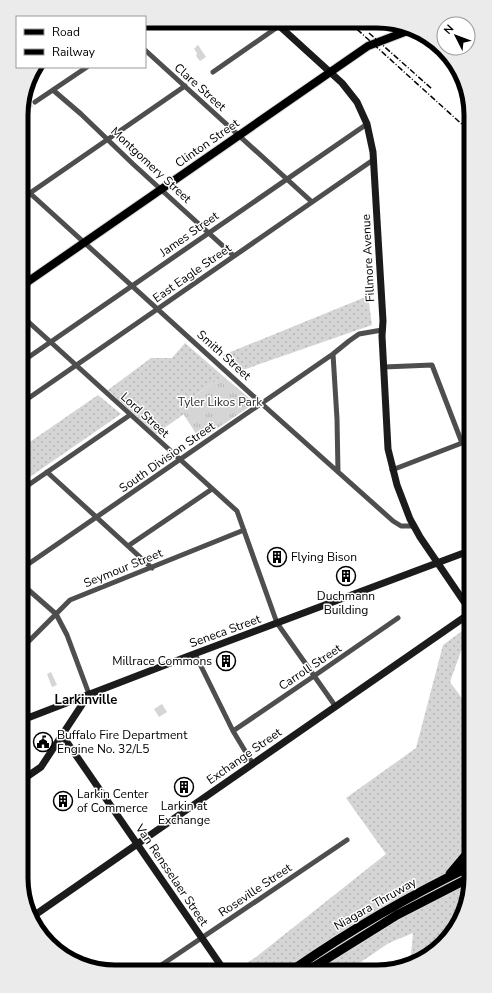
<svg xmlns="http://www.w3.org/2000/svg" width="492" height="993" font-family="'Nunito Sans',sans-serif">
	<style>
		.grass { fill: url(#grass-dots) }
		.park { fill: url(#park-tufts) }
		.pitch { fill: #d5d5d5 }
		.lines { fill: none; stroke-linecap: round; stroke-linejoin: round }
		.street-tunnel { stroke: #d9d9d9; stroke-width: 5; stroke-dasharray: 5 2.5; stroke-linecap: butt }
		.primary-casing { stroke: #dbdbdb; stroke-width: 10 }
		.highway-casing { stroke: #dbdbdb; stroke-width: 11 }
		.street { stroke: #4e4e4e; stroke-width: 5 }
		.secondary { stroke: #1b1b1b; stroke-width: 7 }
		.primary { stroke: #000; stroke-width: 8 }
		.highway { stroke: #000; stroke-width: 9 }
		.rail { stroke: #000; stroke-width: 1.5; stroke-dasharray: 6 2 1 2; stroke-linecap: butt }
		.labels { text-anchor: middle; stroke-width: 3; stroke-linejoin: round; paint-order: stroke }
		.street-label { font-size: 12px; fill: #000; stroke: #fff }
		.park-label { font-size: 12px; fill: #2c2c2c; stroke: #fff }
		.poi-label { font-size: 12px; fill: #000; stroke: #fff; text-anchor: start }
		.neighbourhood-label { font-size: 13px; font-weight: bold; fill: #000; stroke: #fff }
		.rim { fill: none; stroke: #000; stroke-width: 5 }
	</style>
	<defs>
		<pattern id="grass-dots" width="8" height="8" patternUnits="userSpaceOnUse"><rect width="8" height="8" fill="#d5d5d5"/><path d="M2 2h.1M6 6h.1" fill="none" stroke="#b5b5b5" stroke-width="1.8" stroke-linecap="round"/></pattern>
		<pattern id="park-tufts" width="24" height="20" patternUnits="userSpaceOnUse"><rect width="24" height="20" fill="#d5d5d5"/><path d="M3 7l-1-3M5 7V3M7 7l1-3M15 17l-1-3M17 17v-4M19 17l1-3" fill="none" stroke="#b5b5b5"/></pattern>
	</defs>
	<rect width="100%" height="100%" fill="#fff"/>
	<path class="grass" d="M 368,296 L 372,325 L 240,371 L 223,355 Z
		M 185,343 L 223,376 L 179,407 L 184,414 L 156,434 L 108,390 L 151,358 L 172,358 Z
		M 98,395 L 121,414 L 24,481 L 24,446 Z
		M 469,626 L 469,642 L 461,651 L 450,682 L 470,709 L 471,884 L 451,935 L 410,965 L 413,933 L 389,943 L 352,968 L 238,969 L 256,957 L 386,854 L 346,798 L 416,748 L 443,645 Z"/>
	<path class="park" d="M 198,45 L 206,57 L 200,61 L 196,56 L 197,53 L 194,49 Z
		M 223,376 L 255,403 L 200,440 L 179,407 Z"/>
	<path class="pitch" d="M 51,672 L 57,685 L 52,687 L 47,674 Z
		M 162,704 L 167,712 L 159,717 L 154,709 Z"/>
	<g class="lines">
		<path class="street-tunnel" d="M 22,112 L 35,102"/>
		<g class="primary-casing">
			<path id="primary" d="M 23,285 L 368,46 L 410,30"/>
		</g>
		<g class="highway-casing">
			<path id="highway" d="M 450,874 L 471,849
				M 312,968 L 397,915 L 471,877
				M 294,969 C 350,930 409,896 471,866"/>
		</g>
		<path class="street" d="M 145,27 L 153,21
			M 145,50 L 312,202
			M 213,72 L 279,26
			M 53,90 L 81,114 L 133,164 L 234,256
			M 35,102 L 87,67
			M 22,186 L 262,404 L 393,521 L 401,526 L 414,526
			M 30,193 L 185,86
			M 23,317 L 237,511 L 277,623 L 336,707
			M 333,354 L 337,419 L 338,472
			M 23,361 L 367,124
			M 384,367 L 432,365 L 462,443 L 392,470
			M 23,402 L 373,160
			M 47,472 L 152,568
			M 24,488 L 130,415
			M 128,546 L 212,489
			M 24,567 L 333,354 L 349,341 L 359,334 L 382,330
			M 24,586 L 56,614 L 67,635 L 89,694
			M 25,645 L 70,600 L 244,530
			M 195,654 L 233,731 L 253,764
			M 25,709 L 29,718
			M 233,731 L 314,676 L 398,618
			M 154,970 L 347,840"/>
		<path class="secondary" d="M 275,22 L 342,83 L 357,102 L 367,124 L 373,152 L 383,321 L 382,336 L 388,449 L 397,485 L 410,519 L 420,537 L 469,609
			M 25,719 L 186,657 L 469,551
			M 62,735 L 224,970
			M 25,778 L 41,767 L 89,694
			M 32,917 L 469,614"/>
		<use href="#primary" class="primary"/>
		<use href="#highway" class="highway"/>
		<path class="rail" d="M 349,22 L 466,128
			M 369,33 L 432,89
			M 22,132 L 35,68"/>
	</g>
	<defs>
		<g id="building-ring" transform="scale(1)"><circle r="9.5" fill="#fff" stroke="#000" stroke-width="1.5"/><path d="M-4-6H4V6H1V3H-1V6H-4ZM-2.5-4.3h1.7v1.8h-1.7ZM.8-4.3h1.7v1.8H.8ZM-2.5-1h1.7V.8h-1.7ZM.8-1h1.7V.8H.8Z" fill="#000"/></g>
		<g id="civic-ring" transform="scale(1)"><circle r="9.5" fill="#fff" stroke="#000" stroke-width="1.5"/><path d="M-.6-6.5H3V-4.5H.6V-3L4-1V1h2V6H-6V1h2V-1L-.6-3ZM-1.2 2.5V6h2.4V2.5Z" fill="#000"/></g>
	</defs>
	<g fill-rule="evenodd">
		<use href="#building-ring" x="277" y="557"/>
		<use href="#building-ring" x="346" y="576"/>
		<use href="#building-ring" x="226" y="661"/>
		<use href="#civic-ring" x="43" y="742"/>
		<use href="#building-ring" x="184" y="787"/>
		<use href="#building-ring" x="63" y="801"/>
	</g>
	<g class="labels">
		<g class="street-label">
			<text transform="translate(200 87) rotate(42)" y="4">Clare Street</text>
			<text transform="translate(207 143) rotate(-35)" y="4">Clinton Street</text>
			<text transform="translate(151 165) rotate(43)" y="4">Montgomery Street</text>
			<text transform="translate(189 234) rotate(-35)" y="4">James Street</text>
			<text transform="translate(368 258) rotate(-93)" y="4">Fillmore Avenue</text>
			<text transform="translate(192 273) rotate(-35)" y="4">East Eagle Street</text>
			<text transform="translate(224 355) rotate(42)" y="4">Smith Street</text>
			<text transform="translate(145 415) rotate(42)" y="4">Lord Street</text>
			<text transform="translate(167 457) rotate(-35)" y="4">South Division Street</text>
			<text transform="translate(123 568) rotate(-22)" y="4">Seymour Street</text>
			<text transform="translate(225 631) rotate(-20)" y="4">Seneca Street</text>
			<text transform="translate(310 667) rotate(-34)" y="4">Carroll Street</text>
			<text transform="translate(244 756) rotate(-35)" y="4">Exchange Street</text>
			<text transform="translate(172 875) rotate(56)" y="4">Van Rensselaer Street</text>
			<text transform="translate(255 890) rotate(-34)" y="4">Roseville Street</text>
			<text transform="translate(375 904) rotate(-30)" y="4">Niagara Thruway</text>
		</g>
		<g class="park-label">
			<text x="220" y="406">Tyler Likos Park</text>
		</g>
		<g class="poi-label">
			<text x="291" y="561">Flying Bison</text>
			<text x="346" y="600" text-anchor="middle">Duchmann<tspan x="346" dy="14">Building</tspan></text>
			<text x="212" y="665" text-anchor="end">Millrace Commons</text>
			<text x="57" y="739">Buffalo Fire Department<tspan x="57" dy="14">Engine No. 32/L5</tspan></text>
			<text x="77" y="798">Larkin Center<tspan x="77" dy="14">of Commerce</tspan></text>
			<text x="184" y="810" text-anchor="middle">Larkin at<tspan x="184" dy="14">Exchange</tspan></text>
		</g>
		<g class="neighbourhood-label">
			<text x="86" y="704">Larkinville</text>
		</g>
	</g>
	<path d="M0 0H492V993H0ZM115 28H377A87 87 0 0 1 464 115V878A87 87 0 0 1 377 965H115A87 87 0 0 1 28 878V115A87 87 0 0 1 115 28Z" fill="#ebebeb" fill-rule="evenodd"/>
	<path class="rim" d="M115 28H377A87 87 0 0 1 464 115V878A87 87 0 0 1 377 965H115A87 87 0 0 1 28 878V115A87 87 0 0 1 115 28Z"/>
	<rect x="16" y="16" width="130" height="52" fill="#ffffff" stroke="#999999"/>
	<rect x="24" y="29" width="20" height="6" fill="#000000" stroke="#999999"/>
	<text x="52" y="36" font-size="12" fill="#000000">Road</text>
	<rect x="24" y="49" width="20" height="6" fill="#000000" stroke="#999999"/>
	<text x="52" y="56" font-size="12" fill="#000000">Railway</text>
	<g transform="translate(456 36) rotate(312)"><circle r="19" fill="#ffffff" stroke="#999999"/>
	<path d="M0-3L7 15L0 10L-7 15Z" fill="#000000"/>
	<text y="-6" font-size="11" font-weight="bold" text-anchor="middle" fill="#000000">N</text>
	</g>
</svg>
